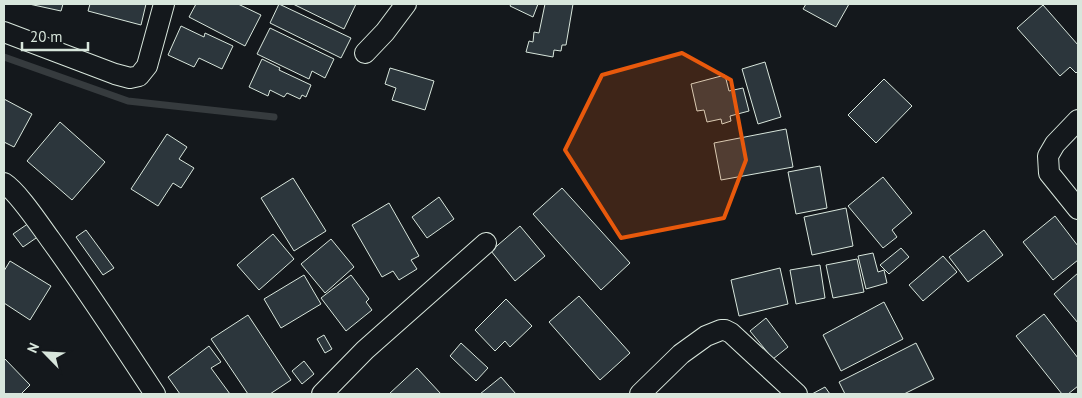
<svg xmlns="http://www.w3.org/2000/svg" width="1082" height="398" font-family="'PT Sans',sans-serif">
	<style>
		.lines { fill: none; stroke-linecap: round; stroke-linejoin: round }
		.stream { stroke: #363b3e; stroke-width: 7 }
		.building { fill: #2c363c; stroke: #d8e6dc }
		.street-casing { stroke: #d8e6dc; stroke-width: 22 }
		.street { stroke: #14181c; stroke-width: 20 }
		.marked { fill: #e8590c; fill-opacity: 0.2; stroke: #e8590c; stroke-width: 4; stroke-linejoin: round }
	</style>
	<rect width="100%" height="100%" fill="#14181c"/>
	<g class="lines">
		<path class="stream" d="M 4,57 L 128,101 L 274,117"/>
	</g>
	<path class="building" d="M 29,4 L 63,4 L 61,11 Z
		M 90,4 L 146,4 L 141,25 L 88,11 Z
		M 196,4 L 238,4 L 261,15 L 245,46 L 189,17 Z
		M 279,4 L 351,38 L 341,58 L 270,23 Z
		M 293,4 L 356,4 L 344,29 Z
		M 511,4 L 538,4 L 533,17 L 510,6 Z
		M 545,4 L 573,4 L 566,45 L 562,45 L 561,51 L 554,50 L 553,57 L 526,52 L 529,41 L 533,42 L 534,32 L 539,33 Z
		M 806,4 L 849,4 L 836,27 L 803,9 Z
		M 1043,5 L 1078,45 L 1078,71 L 1076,73 L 1070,67 L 1060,76 L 1017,28 Z
		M 181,26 L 204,37 L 205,33 L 233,46 L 222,69 L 199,58 L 194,67 L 168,55 Z
		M 270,28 L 334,59 L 325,78 L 312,71 L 309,79 L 257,54 Z
		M 262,59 L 280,68 L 279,70 L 311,85 L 306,97 L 302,95 L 300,99 L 287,93 L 284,97 L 270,90 L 268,96 L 249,87 Z
		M 765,62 L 781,117 L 758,124 L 742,69 Z
		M 390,68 L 434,81 L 425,110 L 392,100 L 396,88 L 385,84 Z
		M 725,75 L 729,91 L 743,88 L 749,111 L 730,116 L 731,121 L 722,124 L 721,119 L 707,122 L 704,110 L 697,111 L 691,84 Z
		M 884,79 L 912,106 L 876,143 L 848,115 Z
		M 4,99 L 32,114 L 14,147 L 4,142 Z
		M 60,122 L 105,162 L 72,200 L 27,161 Z
		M 786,129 L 793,167 L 721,180 L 714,143 Z
		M 167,134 L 187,147 L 179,159 L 194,168 L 181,188 L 173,183 L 158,206 L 131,189 Z
		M 820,166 L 827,208 L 796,214 L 788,172 Z
		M 883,177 L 912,213 L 892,230 L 897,237 L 883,248 L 848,206 Z
		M 293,178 L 326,231 L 294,251 L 261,198 Z
		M 562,188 L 630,263 L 601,290 L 533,214 Z
		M 439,197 L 454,219 L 427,238 L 412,217 Z
		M 389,203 L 419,256 L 411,260 L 417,269 L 399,280 L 393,271 L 382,277 L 352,225 Z
		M 846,208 L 853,246 L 812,255 L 804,217 Z
		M 1055,216 L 1078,246 L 1078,260 L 1053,280 L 1023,242 Z
		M 29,223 L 39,236 L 23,247 L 13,234 Z
		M 520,226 L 545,256 L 515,281 L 491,251 Z
		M 86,230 L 114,268 L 103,275 L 76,237 Z
		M 984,230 L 1003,255 L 968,282 L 949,257 Z
		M 273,234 L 294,259 L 259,290 L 237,265 Z
		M 331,239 L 354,267 L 325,293 L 301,264 Z
		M 901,248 L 909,257 L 889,274 L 880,265 Z
		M 873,253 L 878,272 L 884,270 L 887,283 L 866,289 L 858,256 Z
		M 943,256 L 957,272 L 923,301 L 909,285 Z
		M 857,259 L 864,292 L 833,298 L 826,265 Z
		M 10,261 L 51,286 L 30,320 L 4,303 L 4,271 Z
		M 820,265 L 825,298 L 796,304 L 790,270 Z
		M 780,268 L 788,304 L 739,316 L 731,280 Z
		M 1078,273 L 1078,323 L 1054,294 Z
		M 304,275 L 321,304 L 281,328 L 264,299 Z
		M 351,275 L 369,299 L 366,302 L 372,310 L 346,331 L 321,298 Z
		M 579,296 L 630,353 L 600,380 L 549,322 Z
		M 506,299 L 532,326 L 510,347 L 505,341 L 495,351 L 475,330 Z
		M 884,302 L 903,339 L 841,371 L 823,335 Z
		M 1044,314 L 1078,358 L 1078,386 L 1068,394 L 1062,394 L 1016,336 Z
		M 248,315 L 291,380 L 270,394 L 248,394 L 211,339 Z
		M 766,318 L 788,347 L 773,359 L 750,331 Z
		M 324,335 L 332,349 L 325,353 L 317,339 Z
		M 461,343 L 488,368 L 476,381 L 450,356 Z
		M 916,343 L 934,379 L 904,394 L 845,394 L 839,382 Z
		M 209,346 L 221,362 L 211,368 L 230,394 L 180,394 L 168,377 Z
		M 4,358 L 30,385 L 21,394 L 6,394 L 4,392 Z
		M 304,361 L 314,374 L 302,384 L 292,371 Z
		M 417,368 L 441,394 L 389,394 Z
		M 501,377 L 516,394 L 480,394 Z
		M 825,387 L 830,394 L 812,394 Z"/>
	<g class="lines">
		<g class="street-casing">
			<path id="street" d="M 4,32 L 115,74 L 130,78 L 139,76 L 147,66 L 164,4
				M 365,53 L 385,32 L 406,4
				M 1078,120 L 1055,144 L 1048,156 L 1049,173 L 1078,209
				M 4,183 C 18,192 39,224 50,239 C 87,290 121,342 155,394
				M 322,394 L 365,350 L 486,243
				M 640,394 L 681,354 L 706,336 L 721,330 L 725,330 L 731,333 L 797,394"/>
		</g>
		<use href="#street" class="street"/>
	</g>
	<path class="marked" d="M 682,53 L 731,80 L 746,160 L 724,218 L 621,238 L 565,150 L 602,75 Z"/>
	<rect width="1082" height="398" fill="none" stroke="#d8e6dc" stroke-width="10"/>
	<g transform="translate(45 353) rotate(294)" stroke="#14181c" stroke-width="4" paint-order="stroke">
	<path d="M0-4L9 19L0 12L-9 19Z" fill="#d8e6dc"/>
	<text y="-8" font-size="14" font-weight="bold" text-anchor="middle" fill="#d8e6dc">N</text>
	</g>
	<path d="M22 42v8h66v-8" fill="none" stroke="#d8e6dc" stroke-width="2.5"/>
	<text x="30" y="42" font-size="15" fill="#d8e6dc" stroke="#14181c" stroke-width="4" paint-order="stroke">20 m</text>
</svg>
